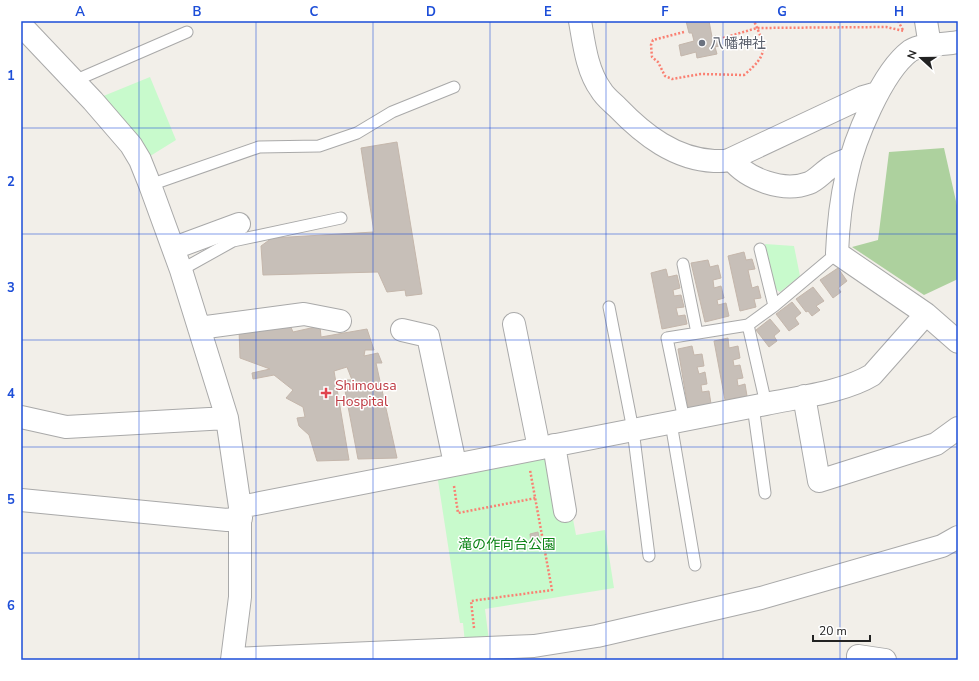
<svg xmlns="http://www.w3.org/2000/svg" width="979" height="681" font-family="'Nunito Sans','Noto Sans JP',sans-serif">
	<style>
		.forest { fill: #add19e }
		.park { fill: #c8facc }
		.building { fill: #c7bfb8; stroke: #c4b6ab }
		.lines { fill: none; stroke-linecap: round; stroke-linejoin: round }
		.lane-casing { stroke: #a9a9a9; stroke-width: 13 }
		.street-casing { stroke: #a9a9a9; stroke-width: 24 }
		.path { stroke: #fa8072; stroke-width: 2.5; stroke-dasharray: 2 2; stroke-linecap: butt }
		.lane { stroke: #fff; stroke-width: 11 }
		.street { stroke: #fff; stroke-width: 22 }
		.grid { fill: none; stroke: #1d4ed8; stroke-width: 1; stroke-opacity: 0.55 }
		.worship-dot { fill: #6b7280; stroke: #fff; stroke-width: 1.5 }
		.health-dot { fill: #e0444e; stroke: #fff; stroke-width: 1.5 }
		.labels { text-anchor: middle; stroke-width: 3; stroke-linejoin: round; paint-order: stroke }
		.worship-label { font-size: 14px; fill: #5b616d; stroke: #fff; text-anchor: start }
		.health-label { font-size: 14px; fill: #be3a42; stroke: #fff; text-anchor: start }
		.park-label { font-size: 14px; fill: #0c8416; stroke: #fff }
		.neatline { fill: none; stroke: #1d4ed8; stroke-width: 1.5 }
		.grid-label { font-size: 13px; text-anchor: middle; font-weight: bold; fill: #1d4ed8 }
	</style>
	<rect width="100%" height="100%" fill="#f2efe9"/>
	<path class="forest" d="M 944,148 L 958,210 L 958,279 L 924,295 L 852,247 L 878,240 L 889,152 Z"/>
	<path class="park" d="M 150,77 L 176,140 L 147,158 L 101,97 Z
		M 765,244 L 794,246 L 800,276 L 780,292 L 774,288 Z
		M 543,453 L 572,514 L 576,535 L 605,530 L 614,588 L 485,609 L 489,641 L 465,643 L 463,623 L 460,623 L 437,474 Z"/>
	<path class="building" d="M 686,21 L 709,21 L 712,37 L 716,36 L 719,46 L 715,47 L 717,54 L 697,58 L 696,52 L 681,56 L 679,45 L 694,41 L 692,33 L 689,33 Z
		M 397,142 L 422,294 L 406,296 L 405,290 L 387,292 L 378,272 L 263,275 L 261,246 L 272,238 L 374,232 L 361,148 Z
		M 744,252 L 746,260 L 752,259 L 755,269 L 748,270 L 752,288 L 758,286 L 761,298 L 754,299 L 756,307 L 740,311 L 728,256 Z
		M 708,260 L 710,267 L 718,265 L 721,278 L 713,280 L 714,288 L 721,286 L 724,298 L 717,300 L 718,305 L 726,303 L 729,316 L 705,322 L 691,263 Z
		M 838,268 L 847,281 L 838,288 L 841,292 L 833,298 L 820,280 Z
		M 666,269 L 668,277 L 677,275 L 680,288 L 673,290 L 674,296 L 681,295 L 684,307 L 676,308 L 678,316 L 685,315 L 687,324 L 662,329 L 651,273 Z
		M 813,287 L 824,301 L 816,306 L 820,310 L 812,316 L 808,311 L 806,312 L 796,299 Z
		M 792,302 L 801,313 L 795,318 L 799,324 L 789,331 L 776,314 Z
		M 770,319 L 780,331 L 774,336 L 777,341 L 769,347 L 756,330 Z
		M 290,325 L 293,332 L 320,326 L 321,337 L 367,329 L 374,350 L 365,350 L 364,356 L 378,353 L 382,363 L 376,363 L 397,458 L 358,459 L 343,380 L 352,380 L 347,367 L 334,371 L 349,460 L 317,461 L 309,435 L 299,426 L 297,418 L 305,417 L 303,407 L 286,398 L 293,390 L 274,375 L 253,379 L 252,373 L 270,369 L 240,358 L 239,329 Z
		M 728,338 L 729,348 L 738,346 L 740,358 L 733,360 L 734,366 L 740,365 L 743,378 L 737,379 L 738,386 L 745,384 L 747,396 L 725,400 L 714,341 Z
		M 692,346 L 694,355 L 702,354 L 704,366 L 697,367 L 699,374 L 705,372 L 707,384 L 701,385 L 702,392 L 709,391 L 711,404 L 688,408 L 678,349 Z
		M 538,532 L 540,543 L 531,544 L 530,534 Z"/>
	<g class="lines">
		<g class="lane-casing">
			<path id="lane" d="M 74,81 L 187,32
				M 150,185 L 259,147 L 319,146 L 357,133 L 392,112 L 454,87
				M 760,249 L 774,306
				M 683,264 L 697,333
				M 181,270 L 233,241 L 341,218
				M 609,307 L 633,430 L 649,556
				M 748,325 L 766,404
				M 753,406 L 765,493
				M 684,420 L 667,338 L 748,325 L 774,306 L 837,253
				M 671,423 L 695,565"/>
		</g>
		<g class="street-casing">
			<path id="street" d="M 580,21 C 584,44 587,71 601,90 C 605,97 612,102 618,108 C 644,135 675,159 714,161 C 720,161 725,162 731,159 C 747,179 783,193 809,183 C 817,180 824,171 831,167 C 837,163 844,161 851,158
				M 926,21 L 930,46
				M 21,25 L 93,101 L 131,145 L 140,160 L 150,185 L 181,270 L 227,418 L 240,507 L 240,597 L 232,660
				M 958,42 C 944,45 922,43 910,51 C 882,72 854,140 847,174 C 841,199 838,227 837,253 L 926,314 L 958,342
				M 731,159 L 863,97 L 877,93
				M 174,248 L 239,224
				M 514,324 L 539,448
				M 199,328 L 304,314 L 340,321
				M 402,330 L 428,336 L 455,464
				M 804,396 L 819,481 L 936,444 L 958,428
				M 21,417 L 66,427 L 227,418
				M 554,445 L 565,511
				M 21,500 L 227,520 L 241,518
				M 240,507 L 766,404 C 799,397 844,392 872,375 L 926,314
				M 232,659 L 534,646 L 597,636 L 761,598 L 942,546 L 958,537
				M 858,660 L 858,656 L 885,660"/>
		</g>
		<path class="path" d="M 898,21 L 903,30
			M 684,32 L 653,40 L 651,45 L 652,57 L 658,62 L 665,76 L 672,79 L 701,74 L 744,75 C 769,54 766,48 754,21
			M 723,38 L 757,28 L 886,27 L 904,31
			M 454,486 L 458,513 L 536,498
			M 474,628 L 471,601 L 552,590 L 530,470"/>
		<use href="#lane" class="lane"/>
		<use href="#street" class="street"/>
	</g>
	<path class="grid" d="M 139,21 L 139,660M 256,21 L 256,660M 373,21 L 373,660M 490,21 L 490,660M 606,21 L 606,660M 723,21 L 723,660M 840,21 L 840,660M 21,128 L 958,128M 21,234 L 958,234M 21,340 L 958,340M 21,447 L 958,447M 21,553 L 958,553"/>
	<circle class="worship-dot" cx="702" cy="43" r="4"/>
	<path class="health-dot" d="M324 387h4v4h4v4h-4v4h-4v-4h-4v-4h4z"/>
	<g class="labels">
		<g class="worship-label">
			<text x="710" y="48">八幡神社</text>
		</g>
		<g class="health-label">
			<text x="335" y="390">Shimousa<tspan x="335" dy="16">Hospital</tspan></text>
		</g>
		<g class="park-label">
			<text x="507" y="549">滝の作向台公園</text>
		</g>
	</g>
	<rect width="979" height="681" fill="none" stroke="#ffffff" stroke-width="44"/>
	<g transform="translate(921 58) rotate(291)" stroke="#ffffff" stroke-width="3" paint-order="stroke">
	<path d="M0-3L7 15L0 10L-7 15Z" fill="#222222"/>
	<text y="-6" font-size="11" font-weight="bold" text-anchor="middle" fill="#222222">N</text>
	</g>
	<path d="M813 635v6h57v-6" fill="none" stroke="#222222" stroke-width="2"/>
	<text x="819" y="635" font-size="12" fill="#222222" stroke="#ffffff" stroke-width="3" paint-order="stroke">20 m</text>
	<rect x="22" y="22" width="935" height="637" class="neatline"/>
	<g class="grid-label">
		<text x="80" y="16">A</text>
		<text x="197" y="16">B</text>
		<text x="314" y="16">C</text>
		<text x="431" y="16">D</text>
		<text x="548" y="16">E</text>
		<text x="665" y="16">F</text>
		<text x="782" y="16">G</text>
		<text x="899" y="16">H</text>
		<text x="11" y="80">1</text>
		<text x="11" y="186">2</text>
		<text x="11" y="292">3</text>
		<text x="11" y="398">4</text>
		<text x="11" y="504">5</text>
		<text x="11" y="610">6</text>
	</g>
</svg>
